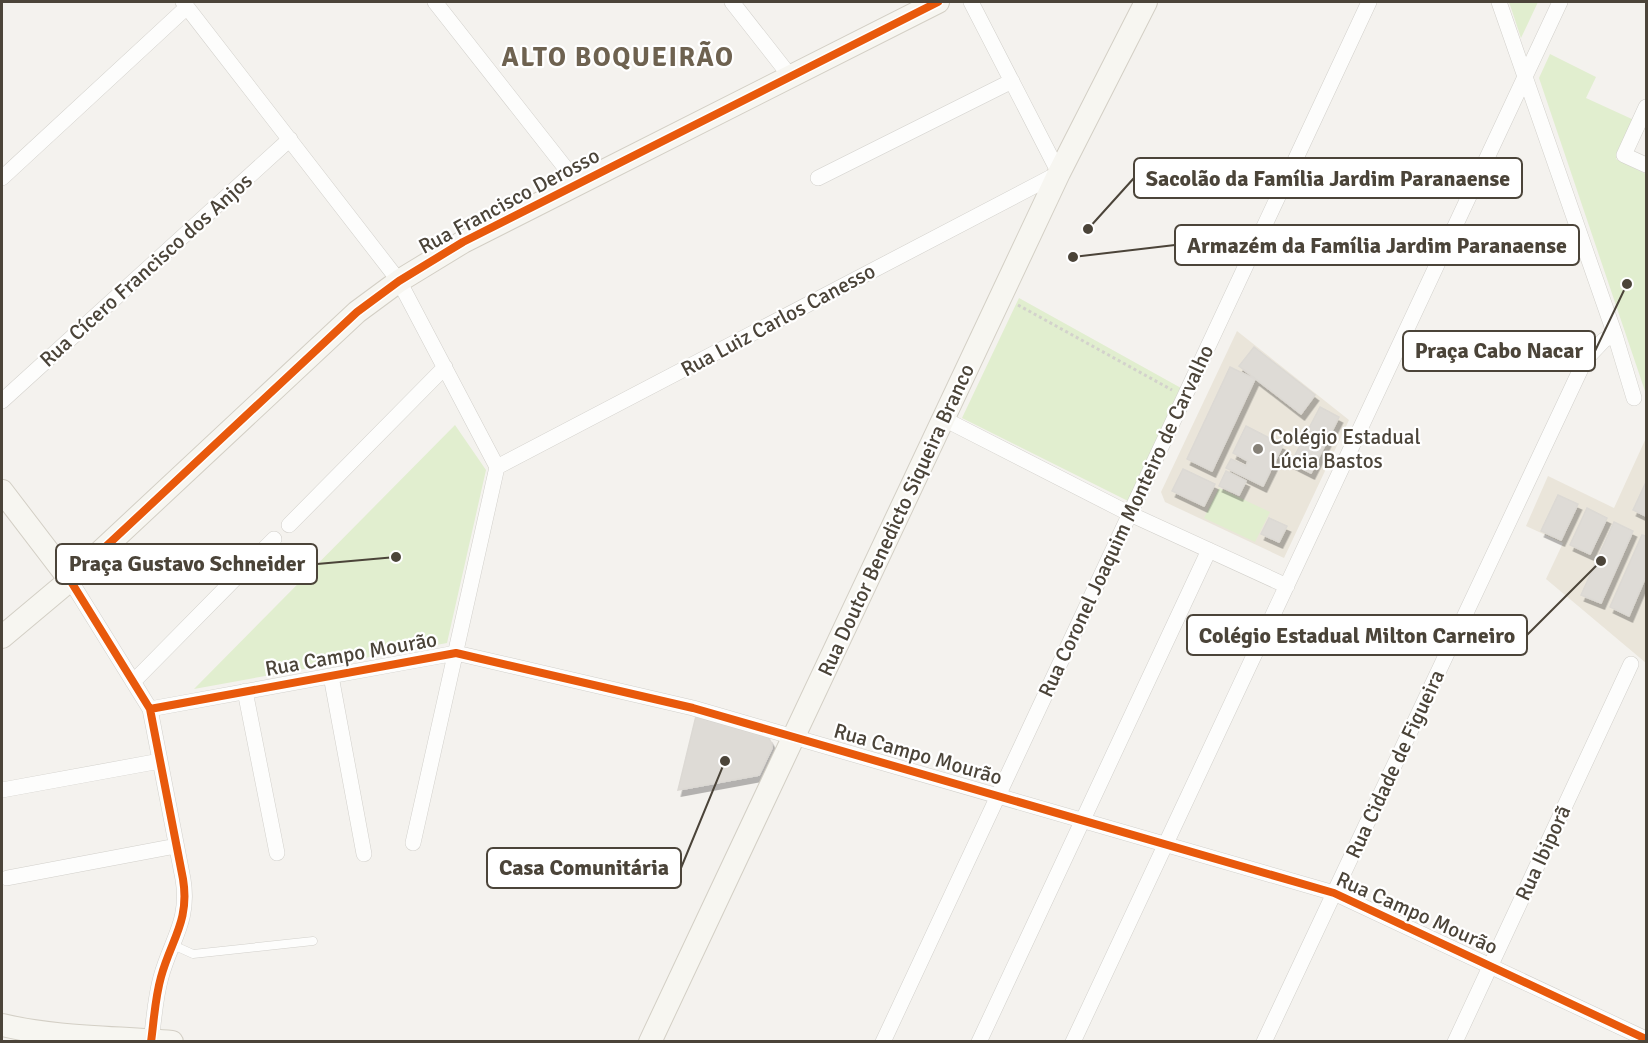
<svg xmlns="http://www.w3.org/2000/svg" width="1648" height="1043" font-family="Signika,sans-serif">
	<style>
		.education { fill: #eae5da }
		.green { fill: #e1eecf }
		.building { fill: #dedbd6; stroke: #dcd9d4; stroke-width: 1.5; filter: url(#shadow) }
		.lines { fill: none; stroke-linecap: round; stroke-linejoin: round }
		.lane-casing { stroke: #d2d0cb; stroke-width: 9 }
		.street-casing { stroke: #d2d0cb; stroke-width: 16 }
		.secondary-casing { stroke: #d3cfc5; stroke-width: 24 }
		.path { stroke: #d3d2cc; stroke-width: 3; stroke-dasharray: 3 3; stroke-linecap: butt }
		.lane { stroke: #fdfdfc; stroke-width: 8 }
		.street { stroke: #fdfdfc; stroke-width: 15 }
		.secondary { stroke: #f7f6f1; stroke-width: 22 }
		.cycleway-casing { stroke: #fff; stroke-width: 11 }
		.cycleway { stroke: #e8590c; stroke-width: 8 }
		.poi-dot { fill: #868178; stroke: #fff; stroke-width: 2 }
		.labels { text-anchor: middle; stroke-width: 4.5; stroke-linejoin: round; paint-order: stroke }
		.street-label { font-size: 21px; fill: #4b4439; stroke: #fff }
		.poi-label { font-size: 21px; fill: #4b4439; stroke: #fff; text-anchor: start }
		.district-label { font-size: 27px; font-weight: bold; letter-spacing: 1.5px; fill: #6e6250; stroke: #fff }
		.leader { fill: none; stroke: #4b4439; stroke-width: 2 }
		.callout-dot { fill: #4b4439; stroke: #fff; stroke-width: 2 }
		.callout { fill: #fff; stroke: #4b4439; stroke-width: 2 }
		.callout-label { font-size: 22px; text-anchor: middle; font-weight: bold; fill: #4b4439 }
	</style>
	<defs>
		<filter id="shadow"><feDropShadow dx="3.5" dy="6" stdDeviation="0" flood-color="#0004"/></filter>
	</defs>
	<rect width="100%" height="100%" fill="#f4f2ee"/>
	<path class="education" d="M 1237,331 L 1349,420 L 1284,558 L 1165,502 L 1161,492 Z
		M 1646,438 L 1646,663 L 1546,579 L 1563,543 L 1526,526 L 1548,476 L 1614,508 Z"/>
	<path class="green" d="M 1509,2 L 1538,2 L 1521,38 Z
		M 1550,54 L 1596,77 L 1586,98 L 1634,120 L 1616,159 L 1646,174 L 1646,394 L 1539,78 Z
		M 1019,298 L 1181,388 L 1128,501 L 962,418 Z
		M 455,425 L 486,470 L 447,643 L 194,689 Z
		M 1219,488 L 1270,512 L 1255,542 L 1204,518 Z"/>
	<path class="building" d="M 1254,347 L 1315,395 L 1301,414 L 1239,366 Z
		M 1230,367 L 1255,379 L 1212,471 L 1187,459 Z
		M 1320,407 L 1339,417 L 1311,473 L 1291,463 Z
		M 1246,426 L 1283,445 L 1263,486 L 1226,468 L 1231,459 L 1246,466 L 1248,461 L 1233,453 Z
		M 1183,469 L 1215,484 L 1204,506 L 1172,491 Z
		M 1226,471 L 1246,481 L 1239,495 L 1219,486 Z
		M 1646,482 L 1646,516 L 1633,510 Z
		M 1558,495 L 1578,504 L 1561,540 L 1541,531 Z
		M 1587,508 L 1607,518 L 1590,554 L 1570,545 Z
		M 1269,518 L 1287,526 L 1279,542 L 1261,534 Z
		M 1614,522 L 1633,531 L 1601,603 L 1581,595 Z
		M 1642,535 L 1646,536 L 1646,576 L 1629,616 L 1610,607 Z
		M 696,716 L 768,737 L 771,742 L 772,748 L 759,775 L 678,790 Z"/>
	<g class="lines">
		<g class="lane-casing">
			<path id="lane" d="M 173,945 L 193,954 L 313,941"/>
		</g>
		<g class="street-casing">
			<path id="street" d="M 183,2 L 399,281 L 497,467 L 413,843
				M 435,2 L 578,184
				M 732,2 L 790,76
				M 1499,2 L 1615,335 L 1634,398
				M 1646,107 L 1624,155 L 1646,165
				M 2,178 L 187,7
				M 818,178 L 1012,81
				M 2,401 L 290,139
				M 944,419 L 1130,514 L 1287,586
				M 497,467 L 1059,173 L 971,2
				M 289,525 L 445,367
				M 70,580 L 150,709 L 183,879 C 190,921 171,940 161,977 C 155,998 154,1020 151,1042
				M 331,676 L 364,854
				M 133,682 L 274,539
				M 245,691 L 277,853
				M 150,709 L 456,653 L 693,708 L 1334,893 L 1646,1039
				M 2,790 L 160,761
				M 7,878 L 176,846
				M 883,1042 L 1369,2
				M 979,1042 L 1209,550
				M 1073,1042 L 1560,2
				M 1264,1042 L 1585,360 L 1604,340 L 1615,335
				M 1455,1042 L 1631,664"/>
		</g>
		<g class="secondary-casing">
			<path id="secondary" d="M 2,491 L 70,580
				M 2,637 L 70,580 L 357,312 L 399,281 L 463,242 L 938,2
				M 2,1025 C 57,1038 115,1037 172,1042
				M 650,1042 L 1059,173 L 1146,2"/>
		</g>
		<path class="path" d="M 1018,305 L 1172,390"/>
		<use href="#lane" class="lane"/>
		<use href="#street" class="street"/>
		<use href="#secondary" class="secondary"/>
		<g class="cycleway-casing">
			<path id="cycleway" d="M 150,709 L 456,653 L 693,708 L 1334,893 L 1646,1039
				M 151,1042 C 154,1020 155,998 161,977 C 171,940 190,921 183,879 L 150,709 L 70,580 L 357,312 L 399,281 L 463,242 L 938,2"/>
		</g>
		<use href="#cycleway" class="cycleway"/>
	</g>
	<circle class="poi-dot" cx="1258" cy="449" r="6"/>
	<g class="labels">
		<g class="street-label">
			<text transform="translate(509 201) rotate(-28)" y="7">Rua Francisco Derosso</text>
			<text transform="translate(146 270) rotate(-42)" y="7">Rua Cícero Francisco dos Anjos</text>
			<text transform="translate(778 320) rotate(-28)" y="7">Rua Luiz Carlos Canesso</text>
			<text transform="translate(896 520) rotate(-65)" y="7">Rua Doutor Benedicto Siqueira Branco</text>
			<text transform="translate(1126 521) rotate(-65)" y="7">Rua Coronel Joaquim Monteiro de Carvalho</text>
			<text transform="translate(351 654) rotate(-10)" y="7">Rua Campo Mourão</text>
			<text transform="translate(918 754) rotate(16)" y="7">Rua Campo Mourão</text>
			<text transform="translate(1395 764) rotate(-65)" y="7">Rua Cidade de Figueira</text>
			<text transform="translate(1543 853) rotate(-65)" y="7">Rua Ibiporã</text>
			<text transform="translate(1417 913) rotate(24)" y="7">Rua Campo Mourão</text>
		</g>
		<g class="poi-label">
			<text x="1270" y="444">Colégio Estadual<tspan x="1270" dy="24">Lúcia Bastos</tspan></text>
		</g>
		<g class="district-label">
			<text x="618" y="66">ALTO BOQUEIRÃO</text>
		</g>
	</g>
	<path class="leader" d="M1088 229L1134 178M1073 257L1175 245M1627 284L1595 351M396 557L317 564M1601 561L1527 635M725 761L681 868"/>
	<g class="callout-dot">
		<circle cx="1088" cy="229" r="6"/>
		<circle cx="1073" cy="257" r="6"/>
		<circle cx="1627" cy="284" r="6"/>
		<circle cx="396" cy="557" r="6"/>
		<circle cx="1601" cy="561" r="6"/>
		<circle cx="725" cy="761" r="6"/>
	</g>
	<g class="callout">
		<rect x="1134" y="158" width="388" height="40" rx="6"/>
		<rect x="1175" y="225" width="404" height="40" rx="6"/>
		<rect x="1403" y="331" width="192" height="40" rx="6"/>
		<rect x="56" y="544" width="261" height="40" rx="6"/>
		<rect x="1187" y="615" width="340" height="40" rx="6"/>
		<rect x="487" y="848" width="194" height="40" rx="6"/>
	</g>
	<g class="callout-label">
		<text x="1328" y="186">Sacolão da Família Jardim Paranaense</text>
		<text x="1377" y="253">Armazém da Família Jardim Paranaense</text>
		<text x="1499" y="358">Praça Cabo Nacar</text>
		<text x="187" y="571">Praça Gustavo Schneider</text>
		<text x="1357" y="643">Colégio Estadual Milton Carneiro</text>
		<text x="584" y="875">Casa Comunitária</text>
	</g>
	<rect width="1648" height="1043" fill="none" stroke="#4b4439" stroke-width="6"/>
</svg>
